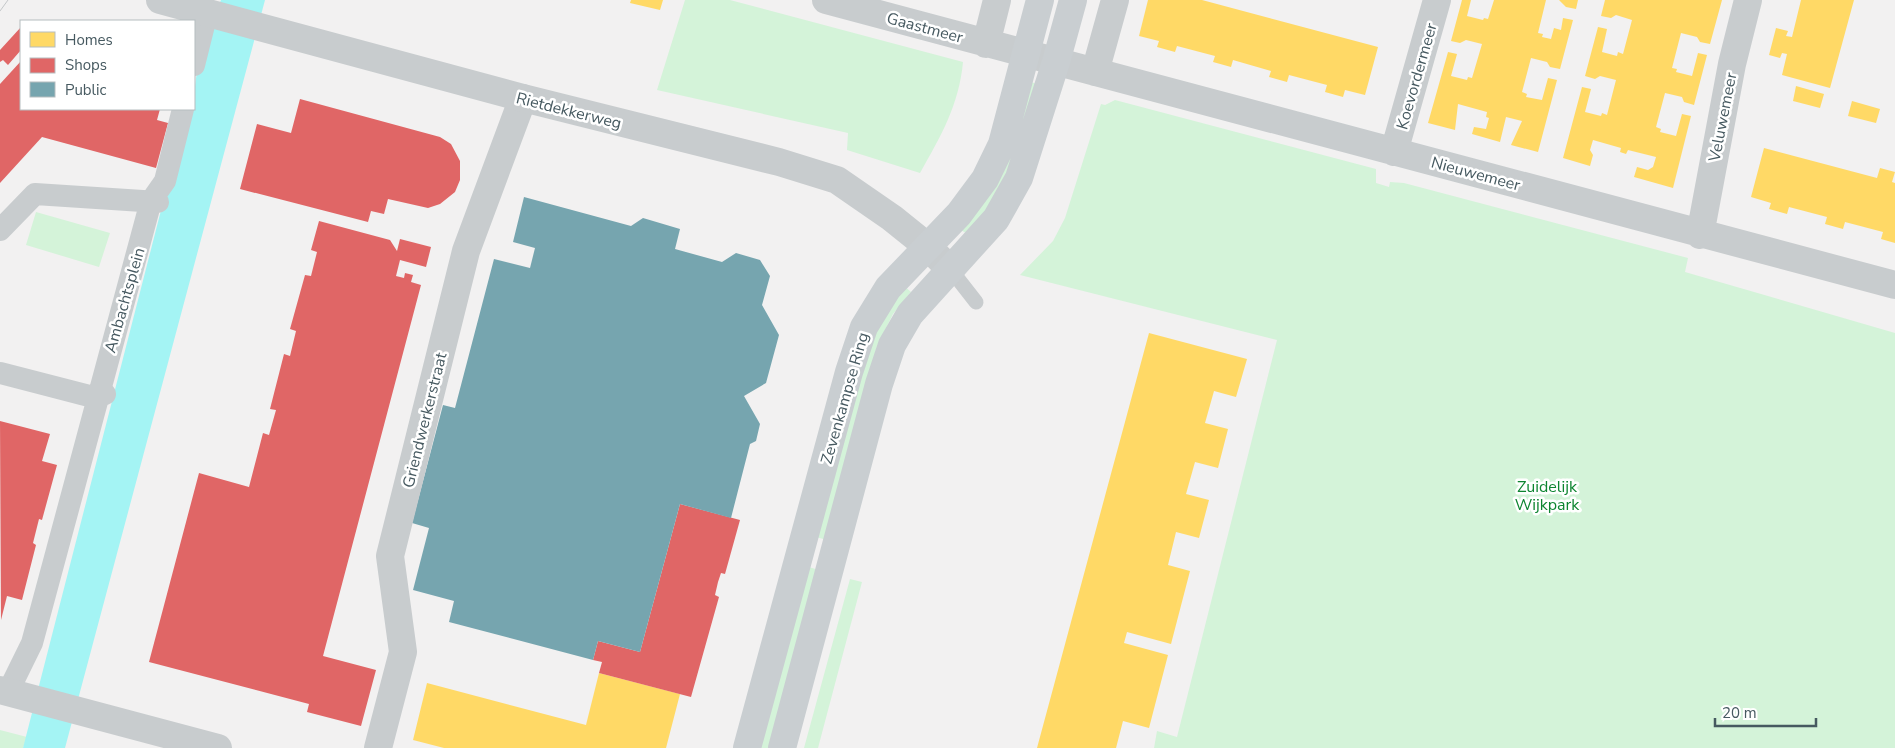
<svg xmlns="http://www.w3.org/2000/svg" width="1895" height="748" font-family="'Nunito Sans',sans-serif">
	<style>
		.green { fill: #d4f3d9 }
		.water { fill: #a4f4f4 }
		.homes { fill: #ffd966 }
		.shops { fill: #e06666 }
		.public { fill: #76a5af }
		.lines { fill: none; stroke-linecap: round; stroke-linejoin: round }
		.service { stroke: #c8ccce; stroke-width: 15 }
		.pedestrian { stroke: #c8ccce; stroke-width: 22 }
		.minor { stroke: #c8ccce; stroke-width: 28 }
		.tertiary { stroke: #c8ccce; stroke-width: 28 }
		.secondary { stroke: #c9ced1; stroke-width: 28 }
		.tram { stroke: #c4c7c9; stroke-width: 1 }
		.labels { text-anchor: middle; stroke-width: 5; stroke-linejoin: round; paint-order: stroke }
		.street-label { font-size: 16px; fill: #465960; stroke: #fff }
		.park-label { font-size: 16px; fill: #0d8530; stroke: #fff }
	</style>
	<rect width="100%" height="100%" fill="#f2f1f1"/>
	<path class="green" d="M 685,0 L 730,0 L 963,62 C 959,105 941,136 920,173 L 847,150 L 848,133 L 657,90 Z
		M 1030,82 L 1038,84 L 1006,183 L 985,214 L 966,233 L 959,229 Z
		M 1115,100 L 1376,169 L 1376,183 L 1389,187 L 1390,182 L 1404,183 L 1688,258 L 1685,272 L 1895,333 L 1895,748 L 1154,748 L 1157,731 L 1177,737 L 1277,340 L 1020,275 L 1053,241 L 1065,218 L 1101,104 L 1105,105 Z
		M 36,212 L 110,233 L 99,267 L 26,245 Z
		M 903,285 L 911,292 L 893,314 L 877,346 L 827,540 L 812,536 L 871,328 Z
		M 805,566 L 819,570 L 771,748 L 755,748 Z
		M 850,579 L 862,582 L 818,748 L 804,748 Z
		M 0,730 L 27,737 L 23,748 L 0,748 Z"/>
	<path class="water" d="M 221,0 L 265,0 L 65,748 L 23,748 L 187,109 L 194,109 C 194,66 205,39 221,0 Z"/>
	<path class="homes" d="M 631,0 L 663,0 L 660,10 L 630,3 Z
		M 1148,0 L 1202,0 L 1378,47 L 1365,95 L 1345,90 L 1343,97 L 1325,92 L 1327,85 L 1289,75 L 1287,82 L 1269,77 L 1271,71 L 1233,60 L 1231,67 L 1213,62 L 1215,56 L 1177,46 L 1175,52 L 1157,47 L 1159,41 L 1139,36 Z
		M 1462,0 L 1471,0 L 1467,16 L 1483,20 L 1484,18 L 1488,19 L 1494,0 L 1546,0 L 1538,33 L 1543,34 L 1542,37 L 1551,39 L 1554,28 L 1561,30 L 1563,18 L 1573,20 L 1560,69 L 1550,67 L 1547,62 L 1531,58 L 1522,92 L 1527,94 L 1526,97 L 1542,100 L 1548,78 L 1557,80 L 1538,152 L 1511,145 L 1522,121 L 1506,117 L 1500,142 L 1472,134 L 1474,127 L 1486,129 L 1489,118 L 1486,117 L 1487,112 L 1458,104 L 1455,130 L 1428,123 L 1448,52 L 1457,54 L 1451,76 L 1467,80 L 1468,77 L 1472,78 L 1482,44 L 1466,40 L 1460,43 L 1451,41 Z
		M 1559,0 L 1578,0 L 1576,9 L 1566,7 Z
		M 1605,0 L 1722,0 L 1710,44 L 1700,42 L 1697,37 L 1681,33 L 1672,68 L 1677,69 L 1676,72 L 1692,76 L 1698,53 L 1707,55 L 1694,105 L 1684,102 L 1682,97 L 1665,93 L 1656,127 L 1661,129 L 1660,132 L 1676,136 L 1682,114 L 1691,116 L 1673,188 L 1634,177 L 1637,167 L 1648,170 L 1653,167 L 1656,157 L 1628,150 L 1626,154 L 1620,152 L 1621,148 L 1593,140 L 1590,150 L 1593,155 L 1590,166 L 1563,158 L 1582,87 L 1591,89 L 1585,112 L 1601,116 L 1602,113 L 1607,115 L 1616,80 L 1600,76 L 1595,79 L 1585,76 L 1598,27 L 1607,29 L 1602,52 L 1617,56 L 1618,52 L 1623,54 L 1632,20 L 1616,15 L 1611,18 L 1601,16 Z
		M 1801,0 L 1854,0 L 1830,88 L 1782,75 L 1787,54 L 1782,53 L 1780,58 L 1769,55 L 1776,28 L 1788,31 L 1786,36 L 1792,37 Z
		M 1796,86 L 1824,94 L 1820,108 L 1793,101 Z
		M 1852,101 L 1880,109 L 1876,123 L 1848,116 Z
		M 1764,148 L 1877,178 L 1880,168 L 1895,172 L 1892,182 L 1895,183 L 1895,243 L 1881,239 L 1883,232 L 1845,222 L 1843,229 L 1825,224 L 1827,217 L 1789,207 L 1787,214 L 1769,209 L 1771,203 L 1751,197 Z
		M 1149,333 L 1247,359 L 1236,397 L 1214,391 L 1205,423 L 1228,429 L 1218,468 L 1195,462 L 1186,494 L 1209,500 L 1199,538 L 1176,532 L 1168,565 L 1190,571 L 1171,644 L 1127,632 L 1124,643 L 1168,655 L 1149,728 L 1123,721 L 1116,748 L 1037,748 Z
		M 599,673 L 680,694 L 666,748 L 444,748 L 413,740 L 427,683 L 586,725 Z"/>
	<path class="shops" d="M 21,27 L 21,50 L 8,65 L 3,60 L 0,62 L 0,50 Z
		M 21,61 L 21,109 L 160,109 L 157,120 L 168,123 L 156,168 L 42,137 L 0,183 L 0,84 Z
		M 300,99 L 440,137 L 451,144 L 460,161 L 460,180 L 455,192 L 440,204 L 428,208 L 388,199 L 384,214 L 371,211 L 368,222 L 240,189 L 257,124 L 291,133 Z
		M 319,221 L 390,240 L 397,251 L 400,239 L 431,247 L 426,267 L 400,260 L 396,276 L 404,278 L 405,273 L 413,275 L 411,282 L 421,285 L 323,656 L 376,670 L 361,726 L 307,712 L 309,704 L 149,662 L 199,473 L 249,487 L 263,433 L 269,435 L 276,410 L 270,409 L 284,354 L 290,356 L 296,331 L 290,329 L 305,275 L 311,276 L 317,252 L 311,250 Z
		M 0,421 L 50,434 L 42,461 L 57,465 L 42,520 L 39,519 L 33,543 L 36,545 L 22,600 L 7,596 L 1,620 Z
		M 680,504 L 740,520 L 725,574 L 721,573 L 718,582 L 715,595 L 719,597 L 691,697 L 599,673 L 602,662 L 593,660 L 598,641 L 640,652 Z"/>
	<path class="public" d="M 524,197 L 631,226 L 643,218 L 680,229 L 675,249 L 722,262 L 736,253 L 760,260 L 770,276 L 762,305 L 779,335 L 766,383 L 744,396 L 760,424 L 756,441 L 750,444 L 731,518 L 680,504 L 640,652 L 598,641 L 593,660 L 449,622 L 454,601 L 413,590 L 429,528 L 412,523 L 443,405 L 455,408 L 494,259 L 530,268 L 535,248 L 513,242 Z"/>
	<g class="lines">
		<path class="service" d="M 951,270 L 976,302"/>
		<path class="pedestrian" d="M 194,65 L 207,13
			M 0,230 L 35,194 L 158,202
			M 0,373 L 97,398 L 105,394
			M 8,692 L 32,643 L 151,201 L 165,181 L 183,109"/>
		<path class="minor" d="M 826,0 L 1895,285
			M 986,44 L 997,0
			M 1095,72 L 1115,0
			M 1394,152 L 1437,0
			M 1700,235 L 1732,64 L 1748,0
			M 0,690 L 218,748
			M 378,748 L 403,652 L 390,556 L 466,251 L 523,98"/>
		<path class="tertiary" d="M 160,0 L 523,98 L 779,162 L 837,180 L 892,218 L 928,247 L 951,270"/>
		<path class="secondary" d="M 747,748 L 849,372 L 864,327 L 888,288 L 959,214 L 985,179 L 1002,144 L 1040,0
			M 782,748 L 879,384 L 892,345 L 910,314 L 996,219 L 1019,178 L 1056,62 L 1073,0"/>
		<path class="tram" d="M 0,11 L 8,0"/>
	</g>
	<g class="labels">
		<g class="street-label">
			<text transform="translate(925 27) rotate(15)" y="6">Gaastmeer</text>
			<text transform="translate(1416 76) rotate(-74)" y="6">Koevordermeer</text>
			<text transform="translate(569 110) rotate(14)" y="6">Rietdekkerweg</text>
			<text transform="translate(1722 117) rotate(-79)" y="6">Veluwemeer</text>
			<text transform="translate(1476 173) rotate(15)" y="6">Nieuwemeer</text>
			<text transform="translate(124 300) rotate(-74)" y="6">Ambachtsplein</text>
			<text transform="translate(844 398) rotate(-74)" y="6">Zevenkampse Ring</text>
			<text transform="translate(424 420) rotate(-76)" y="6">Griendwerkerstraat</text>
		</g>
		<g class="park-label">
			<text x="1547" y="492">Zuidelijk<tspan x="1547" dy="18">Wijkpark</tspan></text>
		</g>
	</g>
	<rect x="20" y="20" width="175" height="90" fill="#ffffff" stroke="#b5bdbf"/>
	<rect x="30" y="32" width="25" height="15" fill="#ffd966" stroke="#b5bdbf"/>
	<text x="65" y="45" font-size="15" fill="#465960">Homes</text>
	<rect x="30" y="58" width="25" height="15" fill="#e06666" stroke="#b5bdbf"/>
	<text x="65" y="70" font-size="15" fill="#465960">Shops</text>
	<rect x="30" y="82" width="25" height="15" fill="#76a5af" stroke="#b5bdbf"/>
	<text x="65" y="95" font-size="15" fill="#465960">Public</text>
	<path d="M1715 718v8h101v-8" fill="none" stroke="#465960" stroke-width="2.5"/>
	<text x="1722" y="718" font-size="15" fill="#465960" stroke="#ffffff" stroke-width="4" paint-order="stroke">20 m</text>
</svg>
